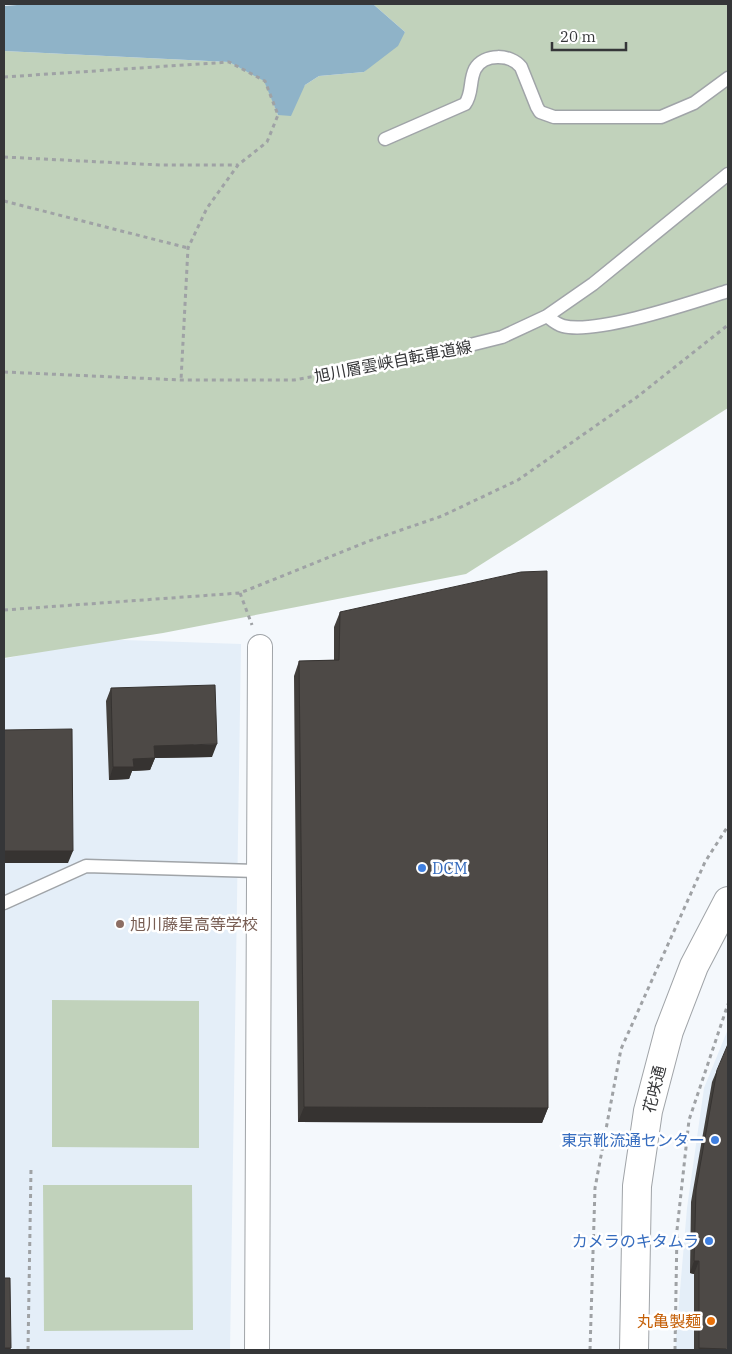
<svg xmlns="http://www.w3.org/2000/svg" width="732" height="1354" font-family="'IBM Plex Serif','Noto Sans JP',serif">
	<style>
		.built { fill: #e4eef8 }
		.green { fill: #c1d2bb }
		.water { fill: #8fb3c8 }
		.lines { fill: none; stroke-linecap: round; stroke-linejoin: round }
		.service-casing { stroke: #a0a4a8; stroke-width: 15 }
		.minor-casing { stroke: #a0a4a8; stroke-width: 26 }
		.tertiary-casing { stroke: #a0a4a8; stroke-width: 30 }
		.path { stroke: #9fa2a5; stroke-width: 3; stroke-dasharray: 4 4; stroke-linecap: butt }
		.service { stroke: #fff; stroke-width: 12 }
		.minor { stroke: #fff; stroke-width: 24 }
		.tertiary { stroke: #fff; stroke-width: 28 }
		.wall { fill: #423f3c }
		.shaded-wall { fill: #363331 }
		.building { fill: #4d4946; stroke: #363331 }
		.shop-dot { fill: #3f7fe0; stroke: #fff; stroke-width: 2 }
		.education-dot { fill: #8d6e63; stroke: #fff; stroke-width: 2 }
		.food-dot { fill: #e8710a; stroke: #fff; stroke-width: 2 }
		.labels { text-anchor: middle; stroke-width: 5; stroke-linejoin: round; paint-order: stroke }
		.street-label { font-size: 16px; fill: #353638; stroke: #fff }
		.shop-label { font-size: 16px; fill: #366cbe; stroke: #fff; text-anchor: end }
		.education-label { font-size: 16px; fill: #785e54; stroke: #fff; text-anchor: start }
		.food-label { font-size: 16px; fill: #c56008; stroke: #fff; text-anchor: end }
	</style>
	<rect width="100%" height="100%" fill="#f4f8fc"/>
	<path class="built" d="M 95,639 L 241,644 L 230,1350 L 4,1350 L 4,659 Z
		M 728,1029 L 728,1350 L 675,1350 L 687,1208 L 704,1088 Z"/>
	<path class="green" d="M 373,4 L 728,4 L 728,408 L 466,574 L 163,633 L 4,658 L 4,51 L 229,62 L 265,81 L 278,115 L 305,85 L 319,76 L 364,72 L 405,32 Z
		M 52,1000 L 199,1001 L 199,1148 L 52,1147 Z
		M 43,1185 L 192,1185 L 193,1330 L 44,1331 Z"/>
	<path class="water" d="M 30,4 L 373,4 L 405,32 L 398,46 L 364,72 L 319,76 L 305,85 L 291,116 L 278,115 L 264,81 L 229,62 L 4,51 L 4,6 Z"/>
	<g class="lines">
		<g class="service-casing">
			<path id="service" d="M 385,139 L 465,104 C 473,93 469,81 475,69 C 484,53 511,54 521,67 L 537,107 L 540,112 L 554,117 L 661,117 L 694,103 L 728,78
				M 547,316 C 552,320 556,324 563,326 C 596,335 693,302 728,291
				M 442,352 L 502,337 L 547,316 L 593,284 L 728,174
				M 4,903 L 86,866 L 259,871"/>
		</g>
		<g class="minor-casing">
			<path id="minor" d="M 257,1350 L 260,647"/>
		</g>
		<g class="tertiary-casing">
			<path id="tertiary" d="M 634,1350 L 637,1186 L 648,1111 L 669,1031 L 694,966 L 728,901"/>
		</g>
		<path class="path" d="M 4,77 L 229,62 L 265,81 L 278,115 L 267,142 L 238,165 L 207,208 L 188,248 L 181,380
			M 4,157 L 160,165 L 238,165
			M 4,201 L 188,248
			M 4,372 L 181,380 L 294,380 L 424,356
			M 240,593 L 252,625
			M 4,610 L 240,593 L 369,541 L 442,516 L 518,480 L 637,397 L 728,325
			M 28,1350 L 31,1169
			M 590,1350 L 595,1188 L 621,1049 L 705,862 L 728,826
			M 675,1350 L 677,1230 L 689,1120 L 728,1004"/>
		<use href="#service" class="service"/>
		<use href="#minor" class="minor"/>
		<use href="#tertiary" class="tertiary"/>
	</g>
	<path class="wall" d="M 340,612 L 548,1108 L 542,1123 L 298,1122 L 294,676 L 299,661 L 334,660 L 334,627 Z
		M 111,688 L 212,757 L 155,758 L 150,770 L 132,771 L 129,779 L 109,780 L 106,701 Z
		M 717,1070 L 728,1350 L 694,1350 L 694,1274 L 690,1273 L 691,1202 L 712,1082 Z"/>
	<path class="shaded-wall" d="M 217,744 L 212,757 L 155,758 L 150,770 L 132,771 L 129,779 L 109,780 L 113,767 L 133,759 L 154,746 Z
		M 4,851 L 73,851 L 68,863 L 4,863 Z
		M 304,1107 L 548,1108 L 542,1123 L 298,1122 Z
		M 694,1261 L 699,1261 L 694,1274 L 690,1273 Z
		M 4,1348 L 11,1348 L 10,1350 L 4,1350 Z
		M 699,1348 L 726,1349 L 725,1350 L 698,1350 Z"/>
	<path class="building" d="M 547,571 L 548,1108 L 304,1107 L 299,661 L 339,660 L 340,612 L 521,572 Z
		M 215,685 L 217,744 L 154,746 L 155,758 L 133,759 L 134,767 L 113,767 L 111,688 Z
		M 72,729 L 73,851 L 4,851 L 4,730 Z
		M 728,1044 L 728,1350 L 726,1350 L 726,1349 L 699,1348 L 699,1261 L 694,1261 L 696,1189 L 717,1070 Z
		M 4,1278 L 10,1278 L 11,1348 L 4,1348 Z"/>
	<g class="shop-dot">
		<circle cx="422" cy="868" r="5"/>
		<circle cx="715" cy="1140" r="5"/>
		<circle cx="709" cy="1241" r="5"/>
	</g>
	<circle class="education-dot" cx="120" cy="924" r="5"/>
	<circle class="food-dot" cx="711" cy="1321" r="5"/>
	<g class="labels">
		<g class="street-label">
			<text transform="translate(393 361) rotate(-11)" y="6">旭川層雲峡自転車道線</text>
			<text transform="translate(654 1089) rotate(-76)" y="6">花咲通</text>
		</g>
		<g class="shop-label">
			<text x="432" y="874" text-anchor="start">DCM</text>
			<text x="705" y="1146">東京靴流通センター</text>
			<text x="699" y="1247">カメラのキタムラ</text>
		</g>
		<g class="education-label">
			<text x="130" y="930">旭川藤星高等学校</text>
		</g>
		<g class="food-label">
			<text x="701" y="1327">丸亀製麺</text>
		</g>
	</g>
	<rect width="732" height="1354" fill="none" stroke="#353638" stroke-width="10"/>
	<path d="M552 42v8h74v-8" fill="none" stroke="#353638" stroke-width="2.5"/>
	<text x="560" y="42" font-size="15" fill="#353638" stroke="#ffffff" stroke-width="4" paint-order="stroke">20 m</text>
</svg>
